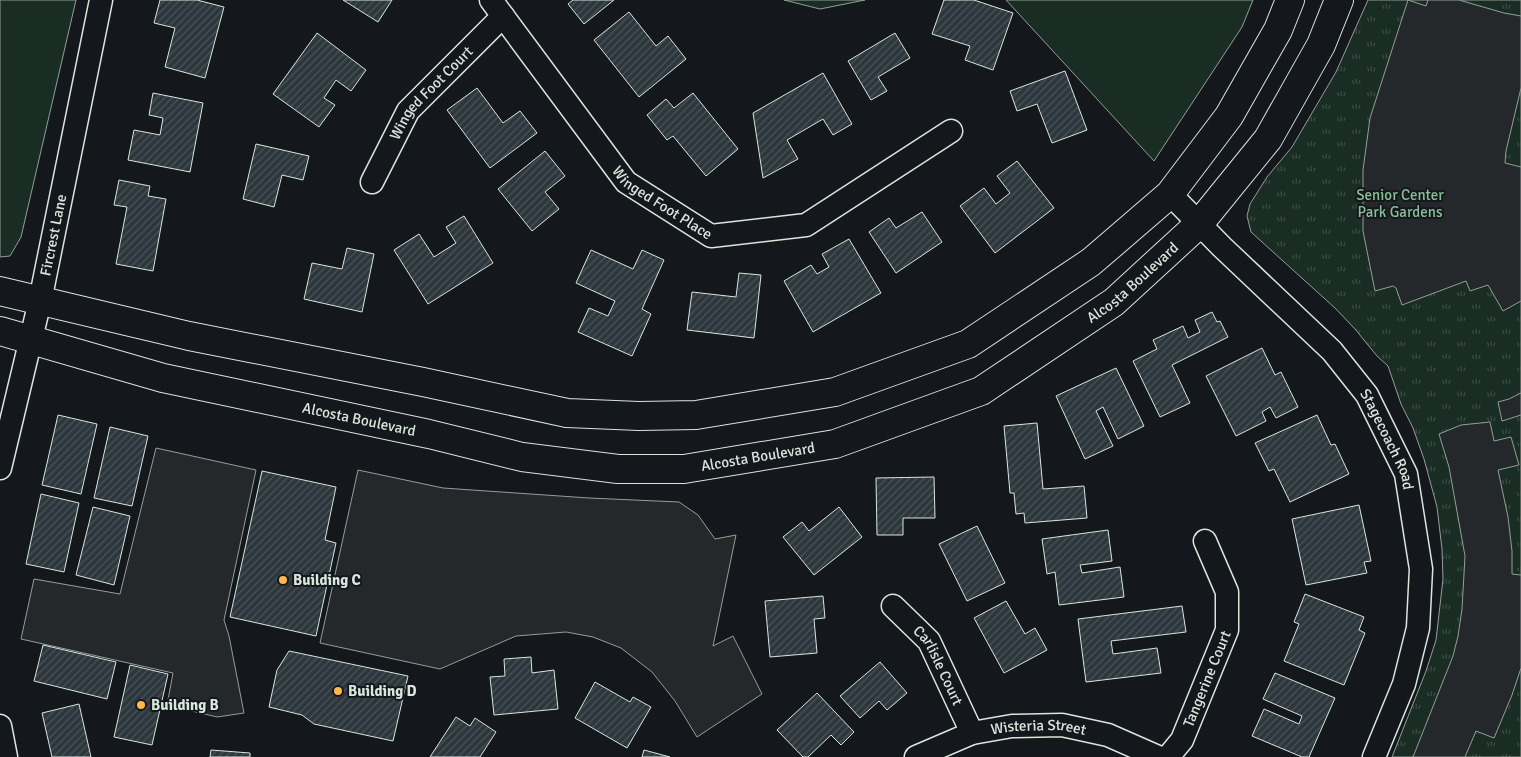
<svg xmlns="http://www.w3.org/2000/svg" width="1521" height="757" font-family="Signika,sans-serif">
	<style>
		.grass { fill: #1a2d24; stroke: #939e99 }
		.park { fill: url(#park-tufts); stroke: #939e99 }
		.parking { fill: #24282b; stroke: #939e99 }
		.building { fill: url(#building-hatch); stroke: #d8e6dc }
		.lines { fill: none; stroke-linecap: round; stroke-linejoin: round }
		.minor-casing { stroke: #d8e6dc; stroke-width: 25 }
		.secondary-casing { stroke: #d8e6dc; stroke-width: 30 }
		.minor { stroke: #14181c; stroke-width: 22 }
		.secondary { stroke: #14181c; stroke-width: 28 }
		.poi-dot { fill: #ffb74d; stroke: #14181c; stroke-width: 2 }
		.labels { text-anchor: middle; stroke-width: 4; stroke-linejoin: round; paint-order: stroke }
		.street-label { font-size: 15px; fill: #d8e6dc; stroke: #14181c }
		.park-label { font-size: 15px; fill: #8ac095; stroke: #14181c }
		.poi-label { font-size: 15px; font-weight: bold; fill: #d8e6dc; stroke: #14181c; text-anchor: start }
	</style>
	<defs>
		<pattern id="park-tufts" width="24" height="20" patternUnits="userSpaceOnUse" patternTransform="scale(1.25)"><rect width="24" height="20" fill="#1a2d24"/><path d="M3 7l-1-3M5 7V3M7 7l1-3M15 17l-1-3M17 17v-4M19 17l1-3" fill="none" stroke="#3b4b43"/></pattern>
		<pattern id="building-hatch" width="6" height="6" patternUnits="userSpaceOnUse" patternTransform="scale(1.25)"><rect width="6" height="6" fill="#2c363c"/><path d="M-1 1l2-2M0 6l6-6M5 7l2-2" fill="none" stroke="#4a5358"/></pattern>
	</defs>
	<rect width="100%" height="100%" fill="#14181c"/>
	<path class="grass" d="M 0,0 L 76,0 L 21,237 L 10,256 L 0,257 Z
		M 784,0 L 865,0 L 820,9 Z
		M 1006,0 L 1253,0 L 1242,27 L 1154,161 Z"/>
	<path class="park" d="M 1368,0 L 1521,0 L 1521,757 L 1392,757 L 1426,671 L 1436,640 L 1443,579 L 1442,549 L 1437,507 L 1424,459 L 1413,428 L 1401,404 L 1388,366 L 1377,356 L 1355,329 L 1335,308 L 1251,232 L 1247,216 L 1250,204 L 1267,177 L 1292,147 L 1336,72 Z"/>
	<path class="parking" d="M 1408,0 L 1426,6 L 1428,0 L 1459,0 L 1504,13 L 1521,16 L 1521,88 L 1506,151 L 1505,163 L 1521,167 L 1521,301 L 1503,311 L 1488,285 L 1470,291 L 1466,281 L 1402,305 L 1396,288 L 1393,286 L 1375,291 L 1363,231 L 1363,170 L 1370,118 Z
		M 1521,393 L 1521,415 L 1502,421 L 1498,402 L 1509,399 Z
		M 1490,422 L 1494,441 L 1511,437 L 1519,465 L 1498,470 L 1508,517 L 1512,551 L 1512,574 L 1521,575 L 1521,668 L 1512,695 L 1494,738 L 1476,731 L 1465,757 L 1413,757 L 1453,656 L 1458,636 L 1462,609 L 1465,556 L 1449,467 L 1439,434 L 1461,425 Z
		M 156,448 L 256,470 L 224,620 L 229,636 L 244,713 L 217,717 L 167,705 L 173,673 L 21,639 L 34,579 L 120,594 Z
		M 358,470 L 443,488 L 589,498 L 679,502 L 698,515 L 715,539 L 736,535 L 713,646 L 733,636 L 762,694 L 697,737 L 675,701 L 652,672 L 621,648 L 593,637 L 566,632 L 516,636 L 440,669 L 320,643 Z"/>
	<path class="building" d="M 160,0 L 197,0 L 224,7 L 205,78 L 165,67 L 175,28 L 154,23 Z
		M 343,0 L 392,0 L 378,22 Z
		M 573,0 L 614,0 L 584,24 L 568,4 Z
		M 944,0 L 974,0 L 1013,13 L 993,70 L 965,60 L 970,46 L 932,34 Z
		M 629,12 L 656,46 L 668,36 L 686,59 L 639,97 L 594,40 Z
		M 317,33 L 366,70 L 351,91 L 336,80 L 324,98 L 335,105 L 319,127 L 273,94 Z
		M 895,33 L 910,58 L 878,77 L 887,91 L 871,100 L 848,61 Z
		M 1065,71 L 1087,130 L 1052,143 L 1037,104 L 1017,111 L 1010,91 Z
		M 823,73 L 852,124 L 833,135 L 823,119 L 787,140 L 798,159 L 763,178 L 753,113 Z
		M 477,88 L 503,123 L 520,111 L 537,133 L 490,168 L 447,110 Z
		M 153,93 L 203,103 L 190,172 L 128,160 L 134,130 L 160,135 L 163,118 L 149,115 Z
		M 693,93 L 738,149 L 706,176 L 673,136 L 667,140 L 647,115 L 666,99 L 674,108 Z
		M 256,144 L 309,156 L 303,180 L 282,175 L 274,207 L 243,199 Z
		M 545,151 L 565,176 L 545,192 L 559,209 L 532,231 L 498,189 Z
		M 1017,161 L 1054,208 L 995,253 L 960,206 L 984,188 L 996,204 L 1010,193 L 997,176 Z
		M 119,180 L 150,186 L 148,196 L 166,199 L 153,271 L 116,264 L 127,207 L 114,205 Z
		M 922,212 L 942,242 L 896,273 L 869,232 L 889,218 L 896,228 Z
		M 464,216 L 493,263 L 428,304 L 394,250 L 419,234 L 434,257 L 456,243 L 446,227 Z
		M 849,239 L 881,293 L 813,332 L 784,281 L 811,265 L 817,274 L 829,267 L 822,254 Z
		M 347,248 L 374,254 L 362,312 L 304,299 L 312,263 L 342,269 Z
		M 591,250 L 633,269 L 642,250 L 664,260 L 642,309 L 651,314 L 632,356 L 578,332 L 589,308 L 608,316 L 615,301 L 576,283 Z
		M 739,273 L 761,275 L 754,338 L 687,330 L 692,292 L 736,297 Z
		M 1212,312 L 1217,322 L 1220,321 L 1228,337 L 1172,365 L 1190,403 L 1160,417 L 1133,361 L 1157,349 L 1153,340 L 1183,326 L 1188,338 L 1200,332 L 1195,320 Z
		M 1262,348 L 1275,375 L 1281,372 L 1298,407 L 1276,418 L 1270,407 L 1262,412 L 1266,421 L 1236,436 L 1206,376 Z
		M 1116,368 L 1144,426 L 1118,439 L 1103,407 L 1096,411 L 1113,446 L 1085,459 L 1056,396 Z
		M 58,415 L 97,424 L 81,494 L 42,485 Z
		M 1317,415 L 1331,445 L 1335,444 L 1349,474 L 1290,502 L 1274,469 L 1269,471 L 1255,443 Z
		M 1037,423 L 1043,489 L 1084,486 L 1087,518 L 1025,523 L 1024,513 L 1016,514 L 1014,493 L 1010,493 L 1004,426 Z
		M 110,427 L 148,436 L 132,506 L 94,498 Z
		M 262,471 L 336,487 L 325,540 L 336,543 L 316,636 L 230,617 Z
		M 934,477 L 935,518 L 903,518 L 903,535 L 877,535 L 876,478 Z
		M 41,494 L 79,503 L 64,572 L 26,564 Z
		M 1359,505 L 1371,561 L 1364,562 L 1367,573 L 1306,585 L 1292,519 Z
		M 93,507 L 130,516 L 114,585 L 76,575 Z
		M 839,507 L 862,537 L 814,575 L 783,537 L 802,522 L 809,531 Z
		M 977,526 L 1005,583 L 967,601 L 939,544 Z
		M 1108,530 L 1112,561 L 1080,565 L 1082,573 L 1120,567 L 1124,597 L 1059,605 L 1055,572 L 1047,574 L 1042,539 Z
		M 1305,594 L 1364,617 L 1359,630 L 1365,633 L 1344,685 L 1284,661 L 1299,624 L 1294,622 Z
		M 823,596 L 825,618 L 814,619 L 817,653 L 770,657 L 765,601 Z
		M 1006,601 L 1025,634 L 1035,628 L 1047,650 L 1004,673 L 974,618 Z
		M 1182,606 L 1186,632 L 1111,641 L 1113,654 L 1157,648 L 1161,673 L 1086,682 L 1078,619 Z
		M 43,645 L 116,662 L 107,699 L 34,681 Z
		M 289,651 L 408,676 L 393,741 L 314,724 L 302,715 L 269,707 L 277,670 Z
		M 531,657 L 532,673 L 554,670 L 558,709 L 494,715 L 490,677 L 505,676 L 504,659 Z
		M 880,662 L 907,693 L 887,710 L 879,701 L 860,718 L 840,696 Z
		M 130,665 L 168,674 L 152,745 L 114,737 Z
		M 1275,673 L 1335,698 L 1309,757 L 1302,757 L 1252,736 L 1264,709 L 1299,724 L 1302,716 L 1263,699 Z
		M 595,682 L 630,702 L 633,697 L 651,707 L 627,748 L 575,718 Z
		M 817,693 L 854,732 L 841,745 L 831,735 L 808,757 L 803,757 L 777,730 Z
		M 79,704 L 91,757 L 52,757 L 42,713 Z
		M 456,717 L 470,726 L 475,718 L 496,732 L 480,757 L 430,757 Z
		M 211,750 L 250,753 L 250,757 L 210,757 Z
		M 644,750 L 670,757 L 642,757 Z"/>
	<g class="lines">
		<g class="minor-casing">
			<g id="minor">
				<path id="s1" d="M 491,0 L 626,182 L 711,236 L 806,225 L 951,131"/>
				<path id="s2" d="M 372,182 L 408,111 L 503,16"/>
				<path id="s3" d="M 1170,194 L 1222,247 L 1332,351 L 1367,395 L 1406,474 L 1421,569 L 1418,628 L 1404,684 L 1374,757"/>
				<path id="s4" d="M 0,468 L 40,301 L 101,0"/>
				<path id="s5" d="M 893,606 L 929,641 L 972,733"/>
				<path d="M 0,726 L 6,757"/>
				<path id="s6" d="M 916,757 L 972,733 L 1012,726 L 1062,725 L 1108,735 L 1158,757"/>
				<path id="s7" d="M 1168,757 L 1182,740 L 1227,630 L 1227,592 L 1205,541"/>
			</g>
		</g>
		<g class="secondary-casing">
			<g id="secondary">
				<path d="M 0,291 L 189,336 L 423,382 L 567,413 L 639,416 L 696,415 L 835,392 L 968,344 L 1091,262 L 1170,194 L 1229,116 L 1278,30 L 1290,0"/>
				<path id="s8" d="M 0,331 L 163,378 L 429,434 L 522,457 L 618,469 L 684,469 L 835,444 L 981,391 L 1114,302 L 1199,224 L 1268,139 L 1321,45 L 1339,0"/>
			</g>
		</g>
		<use href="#minor" class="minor"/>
		<use href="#secondary" class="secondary"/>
	</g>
	<g class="poi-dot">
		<circle cx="283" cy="580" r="5"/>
		<circle cx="338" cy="691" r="5"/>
		<circle cx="141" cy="705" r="5"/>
	</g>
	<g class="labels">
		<g class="street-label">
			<text dy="5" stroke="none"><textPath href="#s2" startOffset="108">Winged Foot Court</textPath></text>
			<text dy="5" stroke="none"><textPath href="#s1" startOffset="268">Winged Foot Place</textPath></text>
			<text dy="5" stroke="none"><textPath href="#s4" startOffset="239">Fircrest Lane</textPath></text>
			<text dy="5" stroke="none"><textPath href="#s8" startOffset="1195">Alcosta Boulevard</textPath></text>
			<text dy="5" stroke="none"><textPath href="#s8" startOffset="370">Alcosta Boulevard</textPath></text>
			<text dy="5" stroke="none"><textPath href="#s3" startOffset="331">Stagecoach Road</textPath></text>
			<text dy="5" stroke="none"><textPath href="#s8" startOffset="775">Alcosta Boulevard</textPath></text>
			<text dy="5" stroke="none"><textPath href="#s5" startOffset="76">Carlisle Court</textPath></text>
			<text dy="5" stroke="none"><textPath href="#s7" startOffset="88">Tangerine Court</textPath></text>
			<text dy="5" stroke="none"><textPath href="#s6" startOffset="128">Wisteria Street</textPath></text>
		</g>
		<g class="park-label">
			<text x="1400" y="200">Senior Center<tspan x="1400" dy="17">Park Gardens</tspan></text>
		</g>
		<g class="poi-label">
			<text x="293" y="585">Building C</text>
			<text x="348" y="696">Building D</text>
			<text x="151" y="710">Building B</text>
		</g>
	</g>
</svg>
